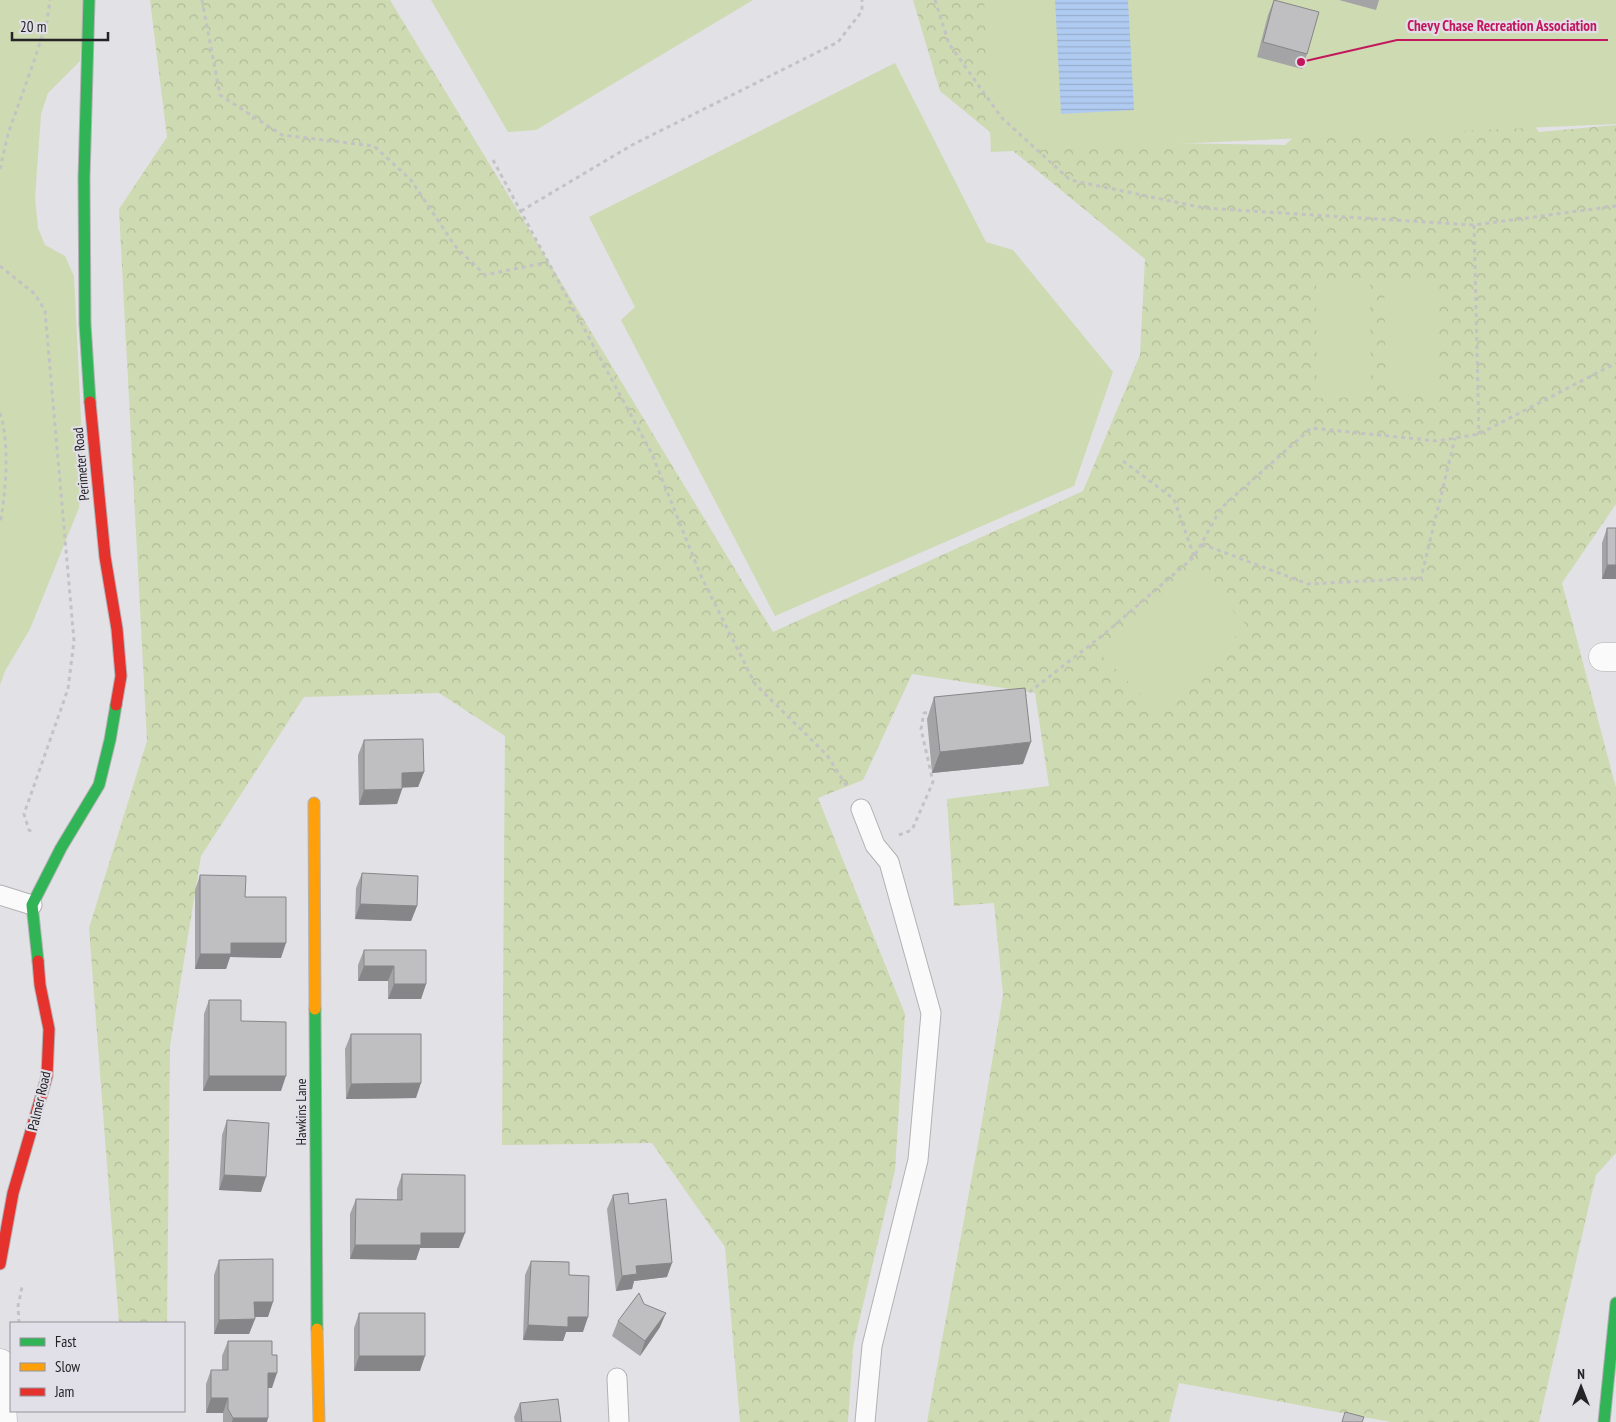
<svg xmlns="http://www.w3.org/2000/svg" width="1616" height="1422" font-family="'PT Sans Narrow',sans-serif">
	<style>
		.forest { fill: url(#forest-crowns) }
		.pitch { fill: #cedab2 }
		.water { fill: url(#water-rules) }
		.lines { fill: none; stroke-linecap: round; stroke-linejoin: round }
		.lane-casing { stroke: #b2b1b4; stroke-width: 21 }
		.street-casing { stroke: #b2b1b4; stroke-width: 29 }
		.fast-casing { stroke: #b2b1b4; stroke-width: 13 }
		.slow-casing { stroke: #b2b1b4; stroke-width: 13 }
		.jam-casing { stroke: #b2b1b4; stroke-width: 13 }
		.path { stroke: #c3c3c4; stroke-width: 3; stroke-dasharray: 4 4; stroke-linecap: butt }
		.lane { stroke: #fbfafb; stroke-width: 19 }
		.street { stroke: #fbfafb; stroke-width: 28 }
		.fast { stroke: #30b455; stroke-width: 11 }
		.slow { stroke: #ff9f0a; stroke-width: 11 }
		.jam { stroke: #e5322d; stroke-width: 11 }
		.wall { fill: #a4a3a6 }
		.shaded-wall { fill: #868587 }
		.building { fill: #bfbec1; stroke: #868587 }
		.labels { text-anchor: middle; stroke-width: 4.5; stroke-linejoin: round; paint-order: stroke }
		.street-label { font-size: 14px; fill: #242326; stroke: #e1dfe7 }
		.leader { fill: none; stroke: #c2185b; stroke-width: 2 }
		.callout-dot { fill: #c2185b; stroke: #e1dfe7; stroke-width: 2 }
		.callout-label { font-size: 15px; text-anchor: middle; font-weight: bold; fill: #c2185b; stroke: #e1dfe7; stroke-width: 4.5; stroke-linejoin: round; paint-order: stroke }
	</style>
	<defs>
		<pattern id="forest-crowns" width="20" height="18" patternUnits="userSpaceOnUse" patternTransform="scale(1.25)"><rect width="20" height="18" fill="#cedab2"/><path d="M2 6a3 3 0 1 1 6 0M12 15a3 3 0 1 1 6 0" fill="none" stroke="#b1bb99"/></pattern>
		<pattern id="water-rules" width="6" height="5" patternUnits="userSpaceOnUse" patternTransform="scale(1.25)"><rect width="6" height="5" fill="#b0cbf1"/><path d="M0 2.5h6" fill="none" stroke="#97aece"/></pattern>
	</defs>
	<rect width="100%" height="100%" fill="#e2e1e5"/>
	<path class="forest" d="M 150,0 L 390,0 L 773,632 L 1083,491 L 1140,355 L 1145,259 L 940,91 L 913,0 L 1037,0 L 1043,141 L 1285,145 L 1388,50 L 1493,72 L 1539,132 L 1616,125 L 1616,504 L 1562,583 L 1616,788 L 1616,1153 L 1596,1175 L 1539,1422 L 1391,1422 L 1179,1383 L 1169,1422 L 927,1422 L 983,1116 L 1003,995 L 994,903 L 954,906 L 947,799 L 1049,786 L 1035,693 L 912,674 L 863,780 L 818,798 L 905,1014 L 895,1170 L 853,1347 L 848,1422 L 740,1422 L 725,1247 L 652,1143 L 502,1145 L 505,736 L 439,693 L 304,697 L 201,856 L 170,1046 L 167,1323 L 119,1323 L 89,928 L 147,741 L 119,209 L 167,137 Z"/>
	<path class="pitch" d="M 0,0 L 85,0 L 80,61 L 48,93 L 41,114 L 35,198 L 38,228 L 45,245 L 65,256 L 74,276 L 83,461 L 79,508 L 30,629 L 5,671 L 0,685 Z
		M 431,0 L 753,0 L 536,130 L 508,132 Z
		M 984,0 L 1616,0 L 1616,124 L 991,152 Z
		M 895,63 L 986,242 L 1013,250 L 1113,372 L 1074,486 L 775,616 L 621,320 L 635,307 L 589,217 Z
		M 1384,279 L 1438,279 L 1439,394 L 1386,394 Z
		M 1316,282 L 1370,282 L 1371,397 L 1317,398 Z
		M 1189,568 L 1247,625 L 1159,712 L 1101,655 Z"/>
	<path class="water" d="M 1055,0 L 1128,0 L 1134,110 L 1061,114 Z"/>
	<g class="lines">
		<g class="lane-casing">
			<path id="lane" d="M 861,809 L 875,845 L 889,862 L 931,1013 L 918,1160 L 872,1346 L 865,1422
				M 0,895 L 32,905
				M 617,1378 L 619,1422"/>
		</g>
		<g class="street-casing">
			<path id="street" d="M 1603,657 L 1616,657
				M 0,1363 L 3,1422"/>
		</g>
		<g class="fast-casing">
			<path id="fast" d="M 89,0 L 84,178 L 85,324 L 90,402
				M 38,961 L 32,905 L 61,848 L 99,785 L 110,740 L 116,705
				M 315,1009 L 317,1329
				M 1604,1422 L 1616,1303"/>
		</g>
		<g class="slow-casing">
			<path id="slow" d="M 314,803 L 315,1009
				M 317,1329 L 319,1422"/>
		</g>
		<g class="jam-casing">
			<path id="jam" d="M 90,402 L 105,557 L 117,629 L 121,676 L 116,705
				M 0,1264 L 13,1193 L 47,1076 L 49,1029 L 40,985 L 38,961"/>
		</g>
		<path class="path" d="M 202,0 L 220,95 L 282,135 L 374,146 L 411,180 L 455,246 L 485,275 L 548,262
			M 935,0 L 949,44 L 1002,118 L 1070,180 L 1204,208 L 1474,225 L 1616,206
			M 493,160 L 652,454 L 701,576 L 755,684 L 827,755 L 848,788
			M 0,169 L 8,134 L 34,61 L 47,21 L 50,0
			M 521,211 L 632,145 L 838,42 L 862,11 L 862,0
			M 1474,225 L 1479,434
			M 0,266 L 35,294 L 45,311 L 74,641 L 68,689 L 24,814 L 29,830 L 34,833
			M 0,413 C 10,444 6,492 0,524
			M 1123,461 L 1174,499 L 1194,556
			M 1202,544 L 1308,584 L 1421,578 L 1455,438
			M 1023,697 L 1103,635 L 1194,557 L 1221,508 L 1311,428 L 1437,441 L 1479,434 L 1616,363
			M 899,835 L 912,830 L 933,782 L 921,729 L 924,713 L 933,712
			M 19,1323 L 18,1306 L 22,1287"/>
		<use href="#lane" class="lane"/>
		<use href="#street" class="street"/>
		<use href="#fast" class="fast"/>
		<use href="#slow" class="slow"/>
		<use href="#jam" class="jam"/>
	</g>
	<path class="wall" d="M 1274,0 L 1307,54 L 1302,69 L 1257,57 L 1268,15 Z
		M 1339,0 L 1379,0 L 1376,10 Z
		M 1607,528 L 1616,579 L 1602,579 L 1602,543 Z
		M 934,697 L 1023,764 L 932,773 L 927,719 Z
		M 364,740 L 424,772 L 418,787 L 402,787 L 402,789 L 397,804 L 359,805 L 358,755 Z
		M 362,873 L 417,906 L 411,921 L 355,919 L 356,888 Z
		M 200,875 L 245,897 L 281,958 L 230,957 L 226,969 L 195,969 L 195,890 Z
		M 364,950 L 426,984 L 421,999 L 388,999 L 388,981 L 358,981 L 358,965 Z
		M 209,1000 L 241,1021 L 281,1091 L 203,1091 L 204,1014 Z
		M 351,1034 L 416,1098 L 346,1099 L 345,1049 Z
		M 227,1120 L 261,1192 L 219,1190 L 222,1135 Z
		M 402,1174 L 459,1248 L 420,1248 L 416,1260 L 350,1259 L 350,1214 L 356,1199 L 397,1200 L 397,1189 Z
		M 613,1195 L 629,1204 L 667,1277 L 634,1281 L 632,1289 L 616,1291 L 607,1209 Z
		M 219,1260 L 268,1317 L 255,1317 L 255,1319 L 249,1334 L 214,1334 L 214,1275 Z
		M 531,1261 L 569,1275 L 583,1332 L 566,1332 L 563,1341 L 523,1340 L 525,1275 Z
		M 644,1304 L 660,1327 L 640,1356 L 612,1336 L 618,1321 Z
		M 359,1313 L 420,1371 L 354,1371 L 354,1328 Z
		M 228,1341 L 272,1355 L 272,1388 L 268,1388 L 267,1422 L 223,1422 L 223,1413 L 206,1413 L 206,1384 L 211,1370 L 222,1370 L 222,1356 Z
		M 520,1403 L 561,1422 L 515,1422 L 514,1417 Z"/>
	<path class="shaded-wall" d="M 1607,565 L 1616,565 L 1616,579 L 1602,579 Z
		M 1031,742 L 1023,764 L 932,773 L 940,752 Z
		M 424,772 L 418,787 L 396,788 L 402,773 Z
		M 402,789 L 397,804 L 359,805 L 364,790 Z
		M 360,904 L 417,906 L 411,921 L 355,919 Z
		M 231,943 L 286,943 L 281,958 L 230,957 L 226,969 L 195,969 L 200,954 Z
		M 364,966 L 394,966 L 388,981 L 358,981 Z
		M 394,984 L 426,984 L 421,999 L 388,999 Z
		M 209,1076 L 286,1076 L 281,1091 L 203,1091 Z
		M 421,1083 L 416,1098 L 346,1099 L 351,1084 Z
		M 224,1175 L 266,1177 L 261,1192 L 219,1190 Z
		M 421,1233 L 465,1233 L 459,1248 L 420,1248 L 416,1260 L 350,1259 L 355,1245 Z
		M 672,1263 L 667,1277 L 634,1281 L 632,1289 L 616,1291 L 622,1276 L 636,1266 Z
		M 254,1302 L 273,1302 L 268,1317 L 249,1317 Z
		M 666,1313 L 660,1327 L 640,1356 L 645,1341 Z
		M 568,1317 L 588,1317 L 583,1332 L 566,1332 L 563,1341 L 523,1340 L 528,1325 Z
		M 255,1319 L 249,1334 L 214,1334 L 219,1320 Z
		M 359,1356 L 425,1356 L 420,1371 L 354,1371 Z
		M 268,1373 L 277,1373 L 272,1388 L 263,1388 Z
		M 211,1398 L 228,1398 L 223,1413 L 206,1413 Z
		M 233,1418 L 268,1418 L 267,1422 L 232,1422 Z"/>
	<path class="building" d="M 1274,0 L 1319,12 L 1307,54 L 1263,42 Z
		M 1607,528 L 1616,528 L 1616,565 L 1607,565 Z
		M 1025,688 L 1031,742 L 940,752 L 934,697 Z
		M 423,739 L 424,772 L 402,773 L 402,789 L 364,790 L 364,740 Z
		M 362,873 L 418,876 L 417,906 L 360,904 Z
		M 200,875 L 246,876 L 245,897 L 286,897 L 286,943 L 231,943 L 231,954 L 200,954 Z
		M 364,950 L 426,950 L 426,984 L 394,984 L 394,966 L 364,966 Z
		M 209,1000 L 241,1000 L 241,1021 L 286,1022 L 286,1076 L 209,1076 Z
		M 351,1034 L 421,1034 L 421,1083 L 351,1084 Z
		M 227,1120 L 269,1123 L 266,1177 L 224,1175 Z
		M 402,1174 L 465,1175 L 465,1233 L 421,1233 L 421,1245 L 355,1245 L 356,1199 L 402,1200 Z
		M 628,1193 L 629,1204 L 666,1199 L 672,1263 L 636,1266 L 637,1274 L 622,1276 L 613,1195 Z
		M 273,1259 L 273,1302 L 254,1302 L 255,1319 L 219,1320 L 219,1260 Z
		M 531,1261 L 569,1262 L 569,1275 L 589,1276 L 588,1317 L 568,1317 L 568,1327 L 528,1325 Z
		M 639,1293 L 644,1304 L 666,1313 L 645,1341 L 618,1321 Z
		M 359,1313 L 425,1313 L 425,1356 L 359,1356 Z
		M 228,1341 L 272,1341 L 272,1355 L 277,1355 L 277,1373 L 268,1373 L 268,1418 L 233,1418 L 228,1409 L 228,1398 L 211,1398 L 211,1370 L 228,1370 Z
		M 558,1399 L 561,1422 L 522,1422 L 520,1403 Z
		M 1345,1412 L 1364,1417 L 1362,1422 L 1342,1422 Z"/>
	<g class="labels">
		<g class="street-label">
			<text transform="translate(81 464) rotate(-95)" y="5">Perimeter Road</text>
			<text transform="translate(39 1101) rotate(-77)" y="5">Palmer Road</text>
			<text transform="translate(301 1112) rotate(-90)" y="5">Hawkins Lane</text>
		</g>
	</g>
	<path class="leader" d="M1301 62L1397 40H1608"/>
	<circle class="callout-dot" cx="1301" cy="62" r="5"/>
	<g class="callout-label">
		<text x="1502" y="31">Chevy Chase Recreation Association</text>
	</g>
	<rect x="10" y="1322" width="175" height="90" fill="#e1dfe7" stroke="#95949a"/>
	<rect x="20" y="1338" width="25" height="8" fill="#30b455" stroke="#95949a"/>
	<text x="55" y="1347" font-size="15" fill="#242326">Fast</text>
	<rect x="20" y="1363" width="25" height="8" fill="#ff9f0a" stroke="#95949a"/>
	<text x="55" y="1372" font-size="15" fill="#242326">Slow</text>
	<rect x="20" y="1388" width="25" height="8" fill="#e5322d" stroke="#95949a"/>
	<text x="55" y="1397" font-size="15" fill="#242326">Jam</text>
	<g transform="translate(1581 1387)" stroke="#e1dfe7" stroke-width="4" paint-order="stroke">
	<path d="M0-4L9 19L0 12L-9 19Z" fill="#242326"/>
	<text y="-8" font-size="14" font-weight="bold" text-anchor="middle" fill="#242326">N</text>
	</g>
	<path d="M12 32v8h96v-8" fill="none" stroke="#242326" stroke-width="2.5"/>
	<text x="20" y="32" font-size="15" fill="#242326" stroke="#e1dfe7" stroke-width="4" paint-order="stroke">20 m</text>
</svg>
